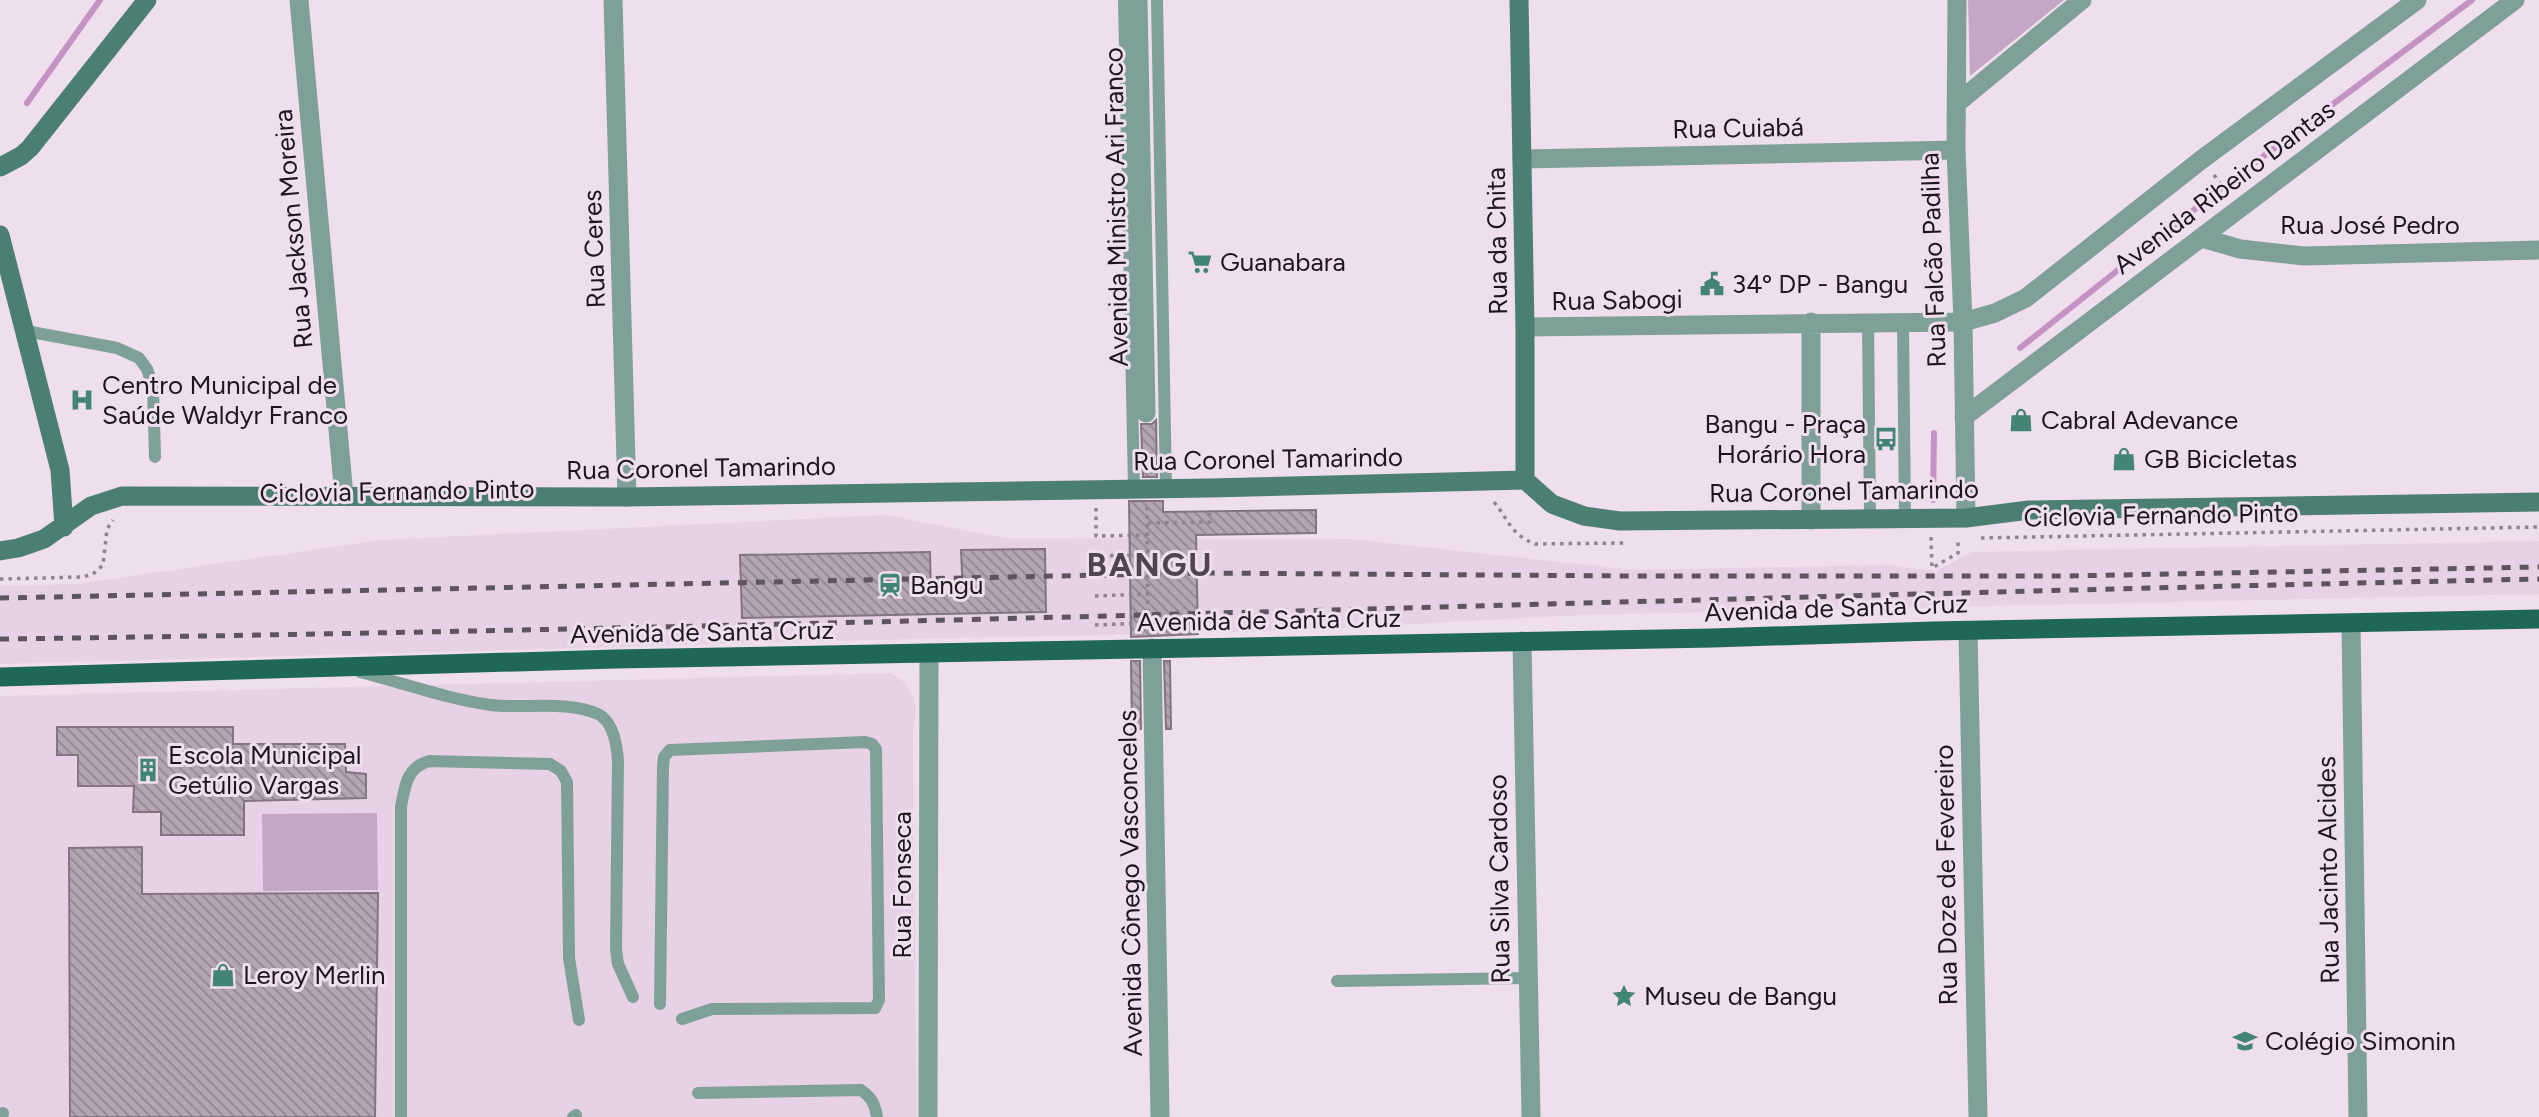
<svg xmlns="http://www.w3.org/2000/svg" width="2539" height="1117" font-family="Figtree,sans-serif">
	<style>
		.built { fill: #e7d1e6 }
		.park { fill: #c5a6c4 }
		.lines { fill: none; stroke-linecap: round; stroke-linejoin: round }
		.stream { stroke: #c493c3; stroke-width: 6 }
		.building { fill: url(#building-back-hatch); stroke: #837482; stroke-width: 2 }
		.path { stroke: #8f838e; stroke-width: 3.5; stroke-dasharray: 3.5 5; stroke-linecap: butt }
		.service { stroke: #7fa097; stroke-width: 12 }
		.pedestrian { stroke: #7fa097; stroke-width: 19 }
		.minor { stroke: #7fa097; stroke-width: 19 }
		.tertiary { stroke: #7fa097; stroke-width: 19 }
		.secondary { stroke: #4b7f71; stroke-width: 19 }
		.primary { stroke: #1f6757; stroke-width: 19 }
		.rail { stroke: #5e545d; stroke-width: 5; stroke-dasharray: 9 9; stroke-linecap: butt }
		.labels { text-anchor: middle; stroke-width: 6; stroke-linejoin: round; paint-order: stroke }
		.street-label { font-size: 26px; fill: #1d171d; stroke: #efdeee }
		.poi-label { font-size: 26px; fill: #1d171d; stroke: #efdeee; text-anchor: start }
		.district-label { font-size: 33px; font-weight: bold; letter-spacing: 2px; fill: #514450; stroke: #efdeee }
	</style>
	<defs>
		<pattern id="building-back-hatch" width="6" height="6" patternUnits="userSpaceOnUse" patternTransform="scale(1.75)"><rect width="6" height="6" fill="#b4a5b3"/><path d="M-1 5l2 2M0 0l6 6M5-1l2 2" fill="none" stroke="#928591"/></pattern>
	</defs>
	<rect width="100%" height="100%" fill="#efdeee"/>
	<path class="built" d="M 885,515 L 1005,538 L 1351,539 L 1634,570 L 1886,565 L 1936,571 L 1972,552 L 2539,541 L 2539,594 L 1582,615 L 1284,631 L 830,641 L 0,664 L 0,586 L 77,584 L 381,540 Z
		M 891,673 L 905,683 L 912,694 L 916,708 L 913,734 L 917,1117 L 0,1117 L 0,696 Z"/>
	<path class="park" d="M 1968,0 L 2064,0 L 1970,76 Z
		M 377,813 L 378,890 L 263,891 L 262,814 Z"/>
	<g class="lines">
		<path class="stream" d="M 27,103 L 100,0
			M 2020,348 L 2225,185 L 2472,0
			M 1933,500 L 1934,433"/>
	</g>
	<path class="building" d="M 1156,420 L 1157,477 L 1143,477 L 1141,424 L 1152,424 Z
		M 1129,501 L 1163,501 L 1163,512 L 1316,510 L 1316,533 L 1196,535 L 1198,634 L 1131,637 Z
		M 1045,549 L 1046,612 L 742,618 L 740,555 L 930,552 L 931,596 L 963,595 L 961,550 Z
		M 1131,661 L 1140,661 L 1141,729 L 1132,729 Z
		M 1164,661 L 1170,661 L 1171,729 L 1166,729 Z
		M 57,727 L 233,727 L 233,744 L 345,744 L 346,772 L 366,774 L 366,798 L 244,801 L 244,835 L 161,835 L 161,812 L 133,812 L 134,786 L 78,786 L 78,755 L 57,755 Z
		M 142,847 L 142,894 L 378,893 L 375,1117 L 70,1117 L 69,848 Z"/>
	<g class="lines">
		<path class="path" d="M 2214,175 L 2228,194
			M 1494,502 C 1509,520 1510,534 1535,544 L 1624,543
			M 1147,507 L 1148,629
			M 1096,508 L 1096,536 L 1147,535
			M 1148,523 L 1210,522 L 1209,508
			M 1931,537 L 1932,568 L 1958,553 L 1958,538
			M 1981,538 L 2539,527
			M 1093,556 L 1147,555
			M 0,579 L 83,577 L 93,574 L 103,565 L 107,529 L 113,520
			M 1095,596 L 1148,594
			M 1095,625 L 1148,623"/>
		<path class="service" d="M 1124,0 L 1134,488
			M 1157,0 L 1166,488
			M 1868,322 L 1870,519
			M 1903,322 L 1905,519
			M 26,331 L 117,348 L 139,358 L 147,369 L 153,387 L 155,457
			M 360,672 C 403,683 447,699 491,705 C 525,709 566,700 598,714 C 614,722 617,746 618,761 L 616,949 L 618,964 L 633,997
			M 1337,981 L 1527,978
			M 660,1004 L 663,766 L 664,757 L 670,750 L 865,742 L 872,744 L 876,749 L 879,1000 L 875,1008 L 712,1009 L 682,1019
			M 698,1093 L 861,1090 C 872,1098 875,1104 877,1117
			M 2,1117 L 3,1113
			M 401,1117 L 401,807 C 405,786 406,768 429,761 L 550,764 L 561,771 L 567,782 L 569,958 L 579,1020
			M 573,1117 L 576,1115"/>
		<path class="pedestrian" d="M 1138,0 L 1146,413
			M 1152,648 L 1160,1117"/>
		<path class="minor" d="M 299,0 L 344,496
			M 1956,104 L 2082,0
			M 1522,159 L 1956,150
			M 2202,238 L 2240,249 L 2304,256 L 2539,250
			M 1525,327 L 1963,322 L 1956,150 L 1957,0
			M 1811,520 L 1811,322
			M 2351,623 L 2358,1117
			M 1968,631 L 1978,1117
			M 928,1117 L 929,653"/>
		<path class="tertiary" d="M 613,0 L 627,497
			M 1964,417 L 2515,0
			M 1966,518 L 1963,322 L 1995,313 L 2026,298 L 2201,160 L 2417,0
			M 1522,641 L 1531,1117"/>
		<path class="secondary" d="M 1519,0 L 1525,327 L 1525,480
			M 0,167 L 21,156 L 30,148 L 147,0
			M 0,235 L 60,470 L 64,527
			M 0,551 L 18,548 L 44,539 L 91,506 L 122,496 L 627,497 L 1209,488 L 1525,480 L 1552,504 L 1584,516 L 1620,521 L 1966,518 L 2029,510 L 2539,502"/>
		<path class="primary" d="M 0,677 L 616,659 L 1713,638 L 1933,631 L 2539,619"/>
		<path class="rail" d="M 0,598 L 1203,573 L 1630,576 L 2065,576 L 2539,567
			M 0,639 C 847,628 1693,597 2539,579"/>
	</g>
	<defs>
		<g id="supermarket-bare" transform="scale(1.89)"><path d="M-6-5.5h2.5l.6 2H6L4.5 2H-2.5L-4.4-4H-6ZM-1.5 3.2a1.3 1.3 0 1 0 .1 0ZM3 3.2a1.3 1.3 0 1 0 .1 0Z" fill="#438575" stroke="#efdeee" stroke-width="2.5" paint-order="stroke"/></g>
		<g id="civic-bare" transform="scale(1.89)"><path d="M-.6-6.5H3V-4.5H.6V-3L4-1V1h2V6H-6V1h2V-1L-.6-3ZM-1.2 2.5V6h2.4V2.5Z" fill="#438575" stroke="#efdeee" stroke-width="2.5" paint-order="stroke"/></g>
		<g id="hospital-bare" transform="scale(1.89)"><path d="M-5-5h3v3.5h4V-5h3V5h-3V1.5h-4V5h-3Z" fill="#438575" stroke="#efdeee" stroke-width="2.5" paint-order="stroke"/></g>
		<g id="shop-bare" transform="scale(1.89)"><path d="M-5-2.5h2.3a2.7 3.5 0 0 1 5.4 0H5L5.5 6h-11ZM-1.5-2.5h3a1.5 2.3 0 0 0-3 0Z" fill="#438575" stroke="#efdeee" stroke-width="2.5" paint-order="stroke"/></g>
		<g id="bus-bare" transform="scale(1.89)"><path d="M-5-6H5V4H4V6H2V4H-2V6H-4V4H-5ZM-3.5-4V0h7V-4ZM-3.5 1.2v1.5H-2V1.2ZM2 1.2v1.5H3.5V1.2Z" fill="#438575" stroke="#efdeee" stroke-width="2.5" paint-order="stroke"/></g>
		<g id="station-bare" transform="scale(1.89)"><path d="M-3-6H3Q5-6 5-4V2Q5 4 3 4L4.5 6H3L1.5 4h-3L-3 6H-4.5L-3 4Q-5 4-5 2V-4Q-5-6-3-6ZM-3.5-4v3h7v-3ZM-3.5 1v1.5H-2V1ZM2 1v1.5H3.5V1Z" fill="#438575" stroke="#efdeee" stroke-width="2.5" paint-order="stroke"/></g>
		<g id="building-bare" transform="scale(1.89)"><path d="M-4-6H4V6H1V3H-1V6H-4ZM-2.5-4.3h1.7v1.8h-1.7ZM.8-4.3h1.7v1.8H.8ZM-2.5-1h1.7V.8h-1.7ZM.8-1h1.7V.8H.8Z" fill="#438575" stroke="#efdeee" stroke-width="2.5" paint-order="stroke"/></g>
		<g id="sight-bare" transform="scale(1.89)"><path d="M0-6L1.8-2.2L6-1.7L2.9 1.2L3.7 5.4L0 3.3L-3.7 5.4L-2.9 1.2L-6-1.7L-1.8-2.2Z" fill="#438575" stroke="#efdeee" stroke-width="2.5" paint-order="stroke"/></g>
		<g id="school-bare" transform="scale(1.89)"><path d="M0-5L7-2L0 1L-7-2ZM-4 1L0 2.5L4 1V4Q0 6-4 4Z" fill="#438575" stroke="#efdeee" stroke-width="2.5" paint-order="stroke"/></g>
	</defs>
	<g fill-rule="evenodd">
		<use href="#supermarket-bare" x="1200" y="262"/>
		<use href="#civic-bare" x="1712" y="284"/>
		<use href="#hospital-bare" x="82" y="400"/>
		<use href="#shop-bare" x="2021" y="420"/>
		<use href="#bus-bare" x="1886" y="439"/>
		<use href="#shop-bare" x="2124" y="459"/>
		<use href="#station-bare" x="890" y="585"/>
		<use href="#building-bare" x="148" y="770"/>
		<use href="#shop-bare" x="223" y="975"/>
		<use href="#sight-bare" x="1624" y="996"/>
		<use href="#school-bare" x="2245" y="1041"/>
	</g>
	<g class="labels">
		<g class="street-label">
			<text transform="translate(1738 128) rotate(-1)" y="9">Rua Cuiabá</text>
			<text transform="translate(2224 187) rotate(-37)" y="9">Avenida Ribeiro Dantas</text>
			<text transform="translate(1116 207) rotate(-91)" y="9">Avenida Ministro Ari Franco</text>
			<text x="2370" y="234">Rua José Pedro</text>
			<text transform="translate(293 229) rotate(-95)" y="9">Rua Jackson Moreira</text>
			<text transform="translate(1497 241) rotate(-91)" y="9">Rua da Chita</text>
			<text transform="translate(594 249) rotate(-92)" y="9">Rua Ceres</text>
			<text transform="translate(1933 260) rotate(-92)" y="9">Rua Falcão Padilha</text>
			<text transform="translate(1617 300) rotate(-1)" y="9">Rua Sabogi</text>
			<text transform="translate(1268 459) rotate(-1)" y="9">Rua Coronel Tamarindo</text>
			<text transform="translate(701 468) rotate(-1)" y="9">Rua Coronel Tamarindo</text>
			<text transform="translate(397 491) rotate(-1)" y="9">Ciclovia Fernando Pinto</text>
			<text transform="translate(1844 491) rotate(-1)" y="9">Rua Coronel Tamarindo</text>
			<text transform="translate(2161 515) rotate(-1)" y="9">Ciclovia Fernando Pinto</text>
			<text transform="translate(1836 608) rotate(-2)" y="9">Avenida de Santa Cruz</text>
			<text transform="translate(1269 620) rotate(-1)" y="9">Avenida de Santa Cruz</text>
			<text transform="translate(702 632) rotate(-1)" y="9">Avenida de Santa Cruz</text>
			<text transform="translate(2328 870) rotate(-91)" y="9">Rua Jacinto Alcides</text>
			<text transform="translate(1946 875) rotate(-91)" y="9">Rua Doze de Fevereiro</text>
			<text transform="translate(1499 879) rotate(-91)" y="9">Rua Silva Cardoso</text>
			<text transform="translate(1130 883) rotate(-91)" y="9">Avenida Cônego Vasconcelos</text>
			<text transform="translate(902 885) rotate(-90)" y="9">Rua Fonseca</text>
		</g>
		<g class="poi-label">
			<text x="1220" y="271">Guanabara</text>
			<text x="1732" y="293">34º DP - Bangu</text>
			<text x="102" y="394">Centro Municipal de<tspan x="102" dy="30">Saúde Waldyr Franco</tspan></text>
			<text x="2041" y="429">Cabral Adevance</text>
			<text x="1866" y="433" text-anchor="end">Bangu - Praça<tspan x="1866" dy="30">Horário Hora</tspan></text>
			<text x="2144" y="468">GB Bicicletas</text>
			<text x="910" y="594">Bangu</text>
			<text x="168" y="764">Escola Municipal<tspan x="168" dy="30">Getúlio Vargas</tspan></text>
			<text x="243" y="984">Leroy Merlin</text>
			<text x="1644" y="1005">Museu de Bangu</text>
			<text x="2265" y="1050">Colégio Simonin</text>
		</g>
		<g class="district-label">
			<text x="1150" y="576">BANGU</text>
		</g>
	</g>
</svg>
